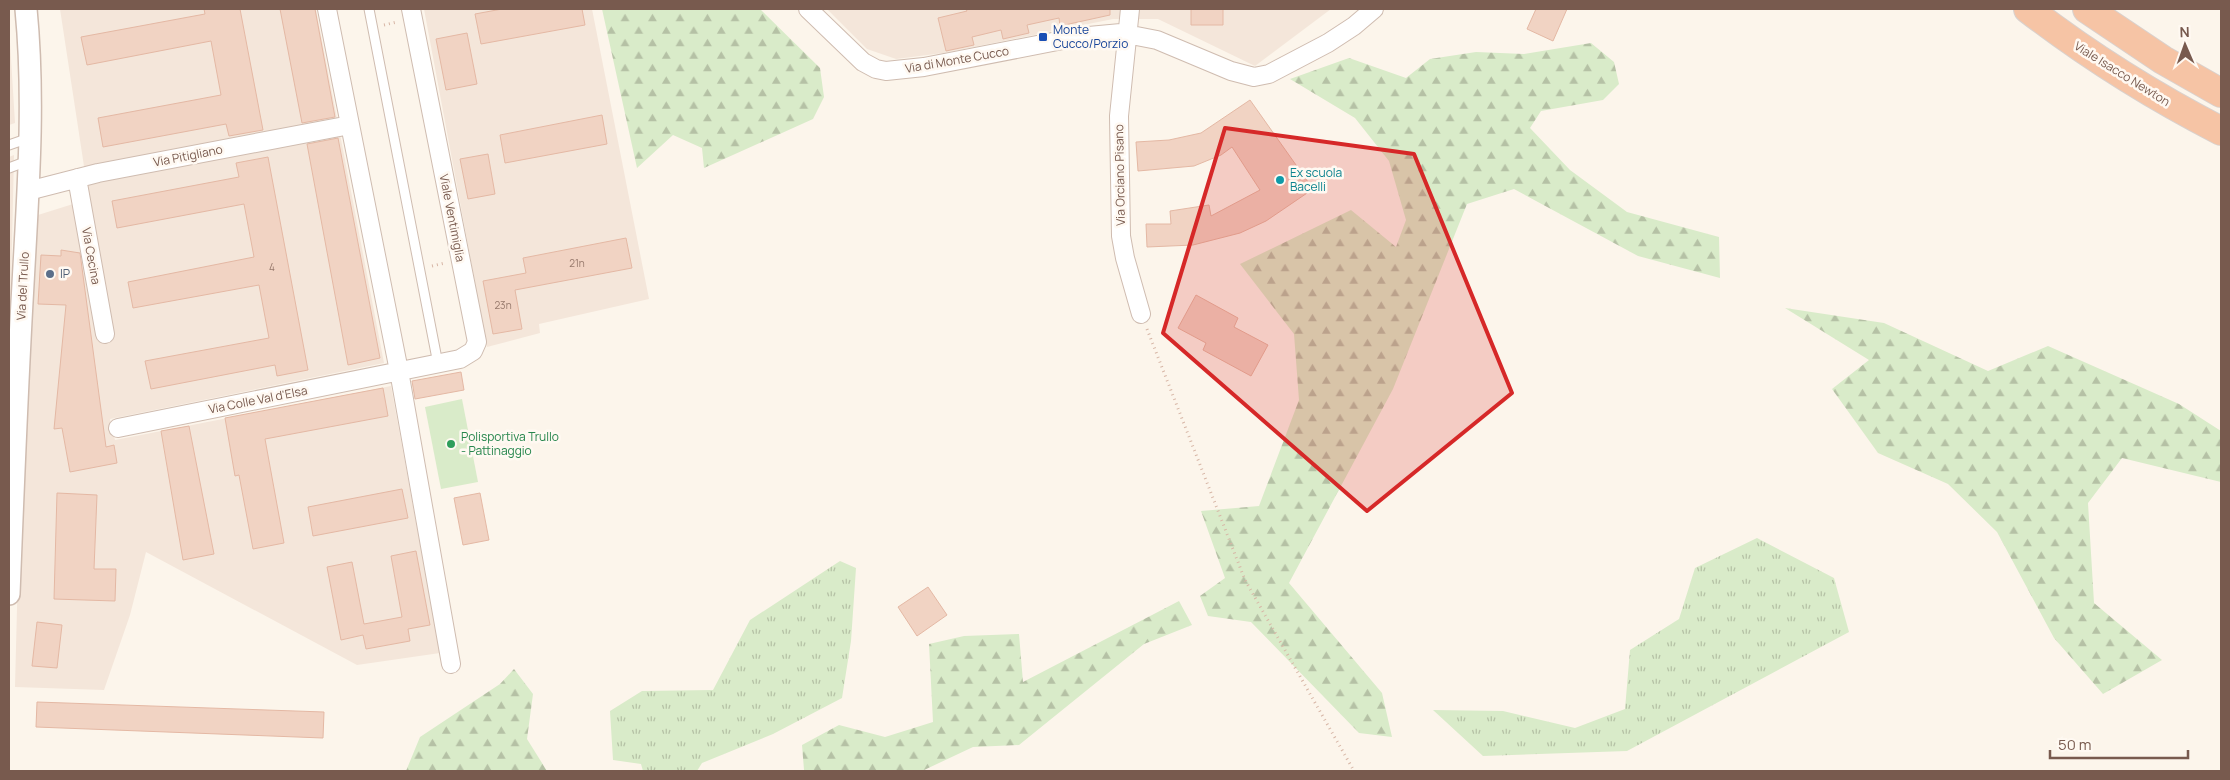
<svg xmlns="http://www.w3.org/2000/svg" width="2230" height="780" font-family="Manrope,sans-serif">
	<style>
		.residential { fill: #f4e6da }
		.grass { fill: url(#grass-tufts) }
		.forest { fill: url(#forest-firs) }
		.green { fill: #d9ebc9 }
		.building { fill: #f1d3c3; stroke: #e4b8a4 }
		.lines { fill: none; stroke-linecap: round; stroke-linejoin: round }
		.service-casing { stroke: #cfbcb0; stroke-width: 11 }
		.minor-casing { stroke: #cfbcb0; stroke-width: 20 }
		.tertiary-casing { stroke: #cfbcb0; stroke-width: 24 }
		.trunk-casing { stroke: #d9d1cd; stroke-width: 30 }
		.path { stroke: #d7b6a6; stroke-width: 3; stroke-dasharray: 1 4; stroke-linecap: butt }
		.service { stroke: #fff; stroke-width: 9 }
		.minor { stroke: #fff; stroke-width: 18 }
		.tertiary { stroke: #fff; stroke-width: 21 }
		.trunk { stroke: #f6c4a5; stroke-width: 28 }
		.marked { fill: #d62828; fill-opacity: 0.2; stroke: #d62828; stroke-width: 4; stroke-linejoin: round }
		.transit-dot { fill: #1a4fb4; stroke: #fff9f2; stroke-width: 2 }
		.culture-dot { fill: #0f9aa8; stroke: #fff9f2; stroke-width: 2 }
		.service-dot { fill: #5c6f8a; stroke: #fff9f2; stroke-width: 2 }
		.leisure-dot { fill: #2e9e5b; stroke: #fff9f2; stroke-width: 2 }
		.labels { text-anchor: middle; stroke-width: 5; stroke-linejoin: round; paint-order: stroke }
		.number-label { font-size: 10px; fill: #96786b }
		.transit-label { font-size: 12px; fill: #164399; stroke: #fff9f2; text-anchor: start }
		.street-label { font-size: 12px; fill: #785a4e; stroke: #fff9f2 }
		.culture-label { font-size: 12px; fill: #0d838f; stroke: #fff9f2; text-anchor: start }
		.service-label { font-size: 12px; fill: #4e5e75; stroke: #fff9f2; text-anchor: start }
		.leisure-label { font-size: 12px; fill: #27864d; stroke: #fff9f2; text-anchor: start }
	</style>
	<defs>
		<pattern id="grass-tufts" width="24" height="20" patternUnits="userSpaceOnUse" patternTransform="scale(1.25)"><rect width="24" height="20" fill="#d9ebc9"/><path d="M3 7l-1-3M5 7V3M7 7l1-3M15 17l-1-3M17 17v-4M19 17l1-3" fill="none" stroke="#b5c1a5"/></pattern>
		<pattern id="forest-firs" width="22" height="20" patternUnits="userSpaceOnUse" patternTransform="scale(1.25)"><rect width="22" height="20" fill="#d9ebc9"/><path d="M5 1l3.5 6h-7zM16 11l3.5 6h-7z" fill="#b5c1a5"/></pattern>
	</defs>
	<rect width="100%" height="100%" fill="#fcf5eb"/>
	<path class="residential" d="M 60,9 L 316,9 L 384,363 L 110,419 L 115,440 L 391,386 L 440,653 L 357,665 L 146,552 L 130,615 L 104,690 L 15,687 L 21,452 L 38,215 L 89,199 Z
		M 424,9 L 592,9 L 649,299 L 539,324 L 540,333 L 487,347 Z
		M 827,9 L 1331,9 L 1255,66 L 1158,19 L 1113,19 L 943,53 L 896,59 L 867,49 Z
		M 9,26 L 15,123 L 9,125 Z
		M 14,155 L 9,377 L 9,157 Z"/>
	<path class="grass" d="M 1757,538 L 1834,578 L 1849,632 L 1627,751 L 1483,756 L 1433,710 L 1503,711 L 1575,728 L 1625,709 L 1630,650 L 1679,619 L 1695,568 Z
		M 840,561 L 856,568 L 851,641 L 842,698 L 773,734 L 702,763 L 697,771 L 643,771 L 641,764 L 613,760 L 610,711 L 642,691 L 713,690 L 750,620 Z"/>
	<path class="forest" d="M 602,9 L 760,9 L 820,68 L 824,97 L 813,119 L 704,168 L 702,148 L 673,135 L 637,168 Z
		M 1591,43 L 1614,62 L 1619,84 L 1603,100 L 1541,111 L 1530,128 L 1570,170 L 1627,212 L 1719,237 L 1720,278 L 1638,256 L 1514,189 L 1467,204 L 1393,389 L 1289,583 L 1382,693 L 1392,737 L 1359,733 L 1251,622 L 1208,616 L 1200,596 L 1225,578 L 1201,511 L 1259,506 L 1299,400 L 1294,334 L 1240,264 L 1351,210 L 1396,247 L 1406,220 L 1389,161 L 1355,118 L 1290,79 L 1349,58 L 1406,78 L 1430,59 L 1476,52 L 1524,54 Z
		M 1785,308 L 1884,323 L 1988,371 L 2048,346 L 2179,404 L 2221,431 L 2221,482 L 2122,458 L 2088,503 L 2094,603 L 2162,660 L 2103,694 L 2054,638 L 1997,532 L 1948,484 L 1878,453 L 1832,389 L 1869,360 Z
		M 1179,601 L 1192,625 L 1144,644 L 1019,745 L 973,747 L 922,771 L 804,770 L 802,745 L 839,725 L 885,737 L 933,722 L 929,644 L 964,636 L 1019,634 L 1023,682 Z
		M 514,669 L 533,694 L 527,739 L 547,771 L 406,771 L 420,737 L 500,684 Z"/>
	<path class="green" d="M 462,399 L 478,482 L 441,489 L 425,407 Z"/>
	<path class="building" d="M 204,9 L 240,9 L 263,130 L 229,136 L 226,124 L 103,147 L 98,118 L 221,95 L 211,41 L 87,65 L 81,37 L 205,14 Z
		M 280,9 L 315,9 L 335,117 L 302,123 Z
		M 502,9 L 582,9 L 585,25 L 481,44 L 475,14 Z
		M 966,9 L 1110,9 L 1110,15 L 1060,26 L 1059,18 L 1027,25 L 1029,33 L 1003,39 L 1001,30 L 972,37 L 974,45 L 946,51 L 938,18 L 967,11 Z
		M 1191,9 L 1223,9 L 1223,25 L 1191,25 Z
		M 1536,9 L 1567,9 L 1553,41 L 1527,29 Z
		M 467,33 L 477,84 L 446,90 L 436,39 Z
		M 1250,100 L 1313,189 L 1266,221 L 1240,233 L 1193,245 L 1147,247 L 1146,224 L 1171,224 L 1170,211 L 1209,205 L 1211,216 L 1260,190 L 1232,147 L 1221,155 L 1194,166 L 1138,171 L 1136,142 L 1169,140 L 1201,133 Z
		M 602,115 L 607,144 L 505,163 L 500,135 Z
		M 338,138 L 380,358 L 348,365 L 307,144 Z
		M 488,154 L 495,194 L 468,199 L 460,159 Z
		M 268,157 L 308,370 L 277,376 L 275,365 L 151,389 L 145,361 L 269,338 L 259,285 L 133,308 L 128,282 L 254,257 L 244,204 L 117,228 L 112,201 L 239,177 L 236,163 Z
		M 626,238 L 632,268 L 515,290 L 522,329 L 493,334 L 483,281 L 526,273 L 523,258 Z
		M 61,250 L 80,253 L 106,447 L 114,445 L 117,463 L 70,472 L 62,428 L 54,429 L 66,305 L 38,304 L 41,255 L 61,256 Z
		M 1196,295 L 1238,318 L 1234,327 L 1268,345 L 1251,376 L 1203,350 L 1206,343 L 1178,328 Z
		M 461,372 L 464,390 L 415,399 L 412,381 Z
		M 383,388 L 388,416 L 265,439 L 284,543 L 253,549 L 239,475 L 235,476 L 225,418 Z
		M 189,426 L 214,554 L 183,560 L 161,431 Z
		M 402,489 L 408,518 L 313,536 L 308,507 Z
		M 57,493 L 97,495 L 94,569 L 116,569 L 115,601 L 54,599 Z
		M 480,493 L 489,540 L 463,545 L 454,498 Z
		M 416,551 L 430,625 L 408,629 L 410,641 L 366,649 L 363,635 L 341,640 L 327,567 L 352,562 L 364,624 L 402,617 L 391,556 Z
		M 928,587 L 947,615 L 917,636 L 898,607 Z
		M 37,622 L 62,625 L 57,668 L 32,666 Z
		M 37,702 L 324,712 L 323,738 L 36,727 Z"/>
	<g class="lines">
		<g class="service-casing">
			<path id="service" d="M 369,9 L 438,364
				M 9,145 L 29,138
				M 9,168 L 30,160"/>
		</g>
		<g class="minor-casing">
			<path id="minor" d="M 327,9 L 399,371 L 451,664
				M 808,9 L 863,62 L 876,69 L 886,71 L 924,67 L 1078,37 L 1121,33 L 1157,40 L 1231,71 L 1254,77 L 1269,74 L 1328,43 L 1354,26 L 1374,9
				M 1130,9 L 1119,116 L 1121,236 L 1125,258 L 1141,314
				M 77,178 L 105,334
				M 28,191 L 98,173 L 350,125
				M 118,428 L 460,359 L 473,351 L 477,342 L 411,9"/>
		</g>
		<g class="tertiary-casing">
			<path id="tertiary" d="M 9,594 C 13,491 17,388 23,284 C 28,192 35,101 26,9"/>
		</g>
		<g class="trunk-casing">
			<path id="trunk" d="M 2028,9 C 2089,56 2153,96 2221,131
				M 2087,9 L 2163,60 L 2221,93"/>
		</g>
		<path class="path" d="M 384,25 L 397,22
			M 432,266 L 445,263
			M 1147,329 L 1245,580 L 1354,771"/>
		<use href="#service" class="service"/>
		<use href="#minor" class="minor"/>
		<use href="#tertiary" class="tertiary"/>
		<use href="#trunk" class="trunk"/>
	</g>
	<path class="marked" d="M 1225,128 L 1414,154 L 1512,393 L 1367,511 L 1163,333 Z"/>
	<rect class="transit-dot" x="1038" y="32" width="10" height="10" rx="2.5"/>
	<circle class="culture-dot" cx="1280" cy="180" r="5"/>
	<circle class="service-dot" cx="50" cy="274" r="5"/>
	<circle class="leisure-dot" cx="451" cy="444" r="5"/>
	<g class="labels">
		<g class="number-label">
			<text x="577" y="267">21n</text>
			<text x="272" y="271">4</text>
			<text x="503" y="309">23n</text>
		</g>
		<g class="transit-label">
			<text x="1053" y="34">Monte<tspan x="1053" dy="14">Cucco/Porzio</tspan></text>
		</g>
		<g class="street-label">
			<text transform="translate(957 60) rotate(-10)" y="4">Via di Monte Cucco</text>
			<text transform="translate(2122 74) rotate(32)" y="4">Viale Isacco Newton</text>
			<text transform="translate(188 156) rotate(-11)" y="4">Via Pitigliano</text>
			<text transform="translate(1120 175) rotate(-91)" y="4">Via Orciano Pisano</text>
			<text transform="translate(452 218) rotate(79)" y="4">Viale Ventimiglia</text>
			<text transform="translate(91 256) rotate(80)" y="4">Via Cecina</text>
			<text transform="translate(23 286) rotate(-87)" y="4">Via del Trullo</text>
			<text transform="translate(258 400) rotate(-11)" y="4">Via Colle Val d'Elsa</text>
		</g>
		<g class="culture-label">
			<text x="1290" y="177">Ex scuola<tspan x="1290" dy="14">Bacelli</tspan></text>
		</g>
		<g class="service-label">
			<text x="60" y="278">IP</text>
		</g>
		<g class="leisure-label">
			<text x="461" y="441">Polisportiva Trullo<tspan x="461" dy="14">- Pattinaggio</tspan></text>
		</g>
	</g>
	<rect width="2230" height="780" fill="none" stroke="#785a4e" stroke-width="20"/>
	<g transform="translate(2185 45) rotate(358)" stroke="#fff9f2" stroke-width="4" paint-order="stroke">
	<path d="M0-4L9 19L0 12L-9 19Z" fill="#785a4e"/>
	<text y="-8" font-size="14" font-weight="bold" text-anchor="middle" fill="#785a4e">N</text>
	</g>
	<path d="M2050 750v8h138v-8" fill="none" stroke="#785a4e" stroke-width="2.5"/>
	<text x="2058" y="750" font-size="15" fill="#785a4e" stroke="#fff9f2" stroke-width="4" paint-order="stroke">50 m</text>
</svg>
